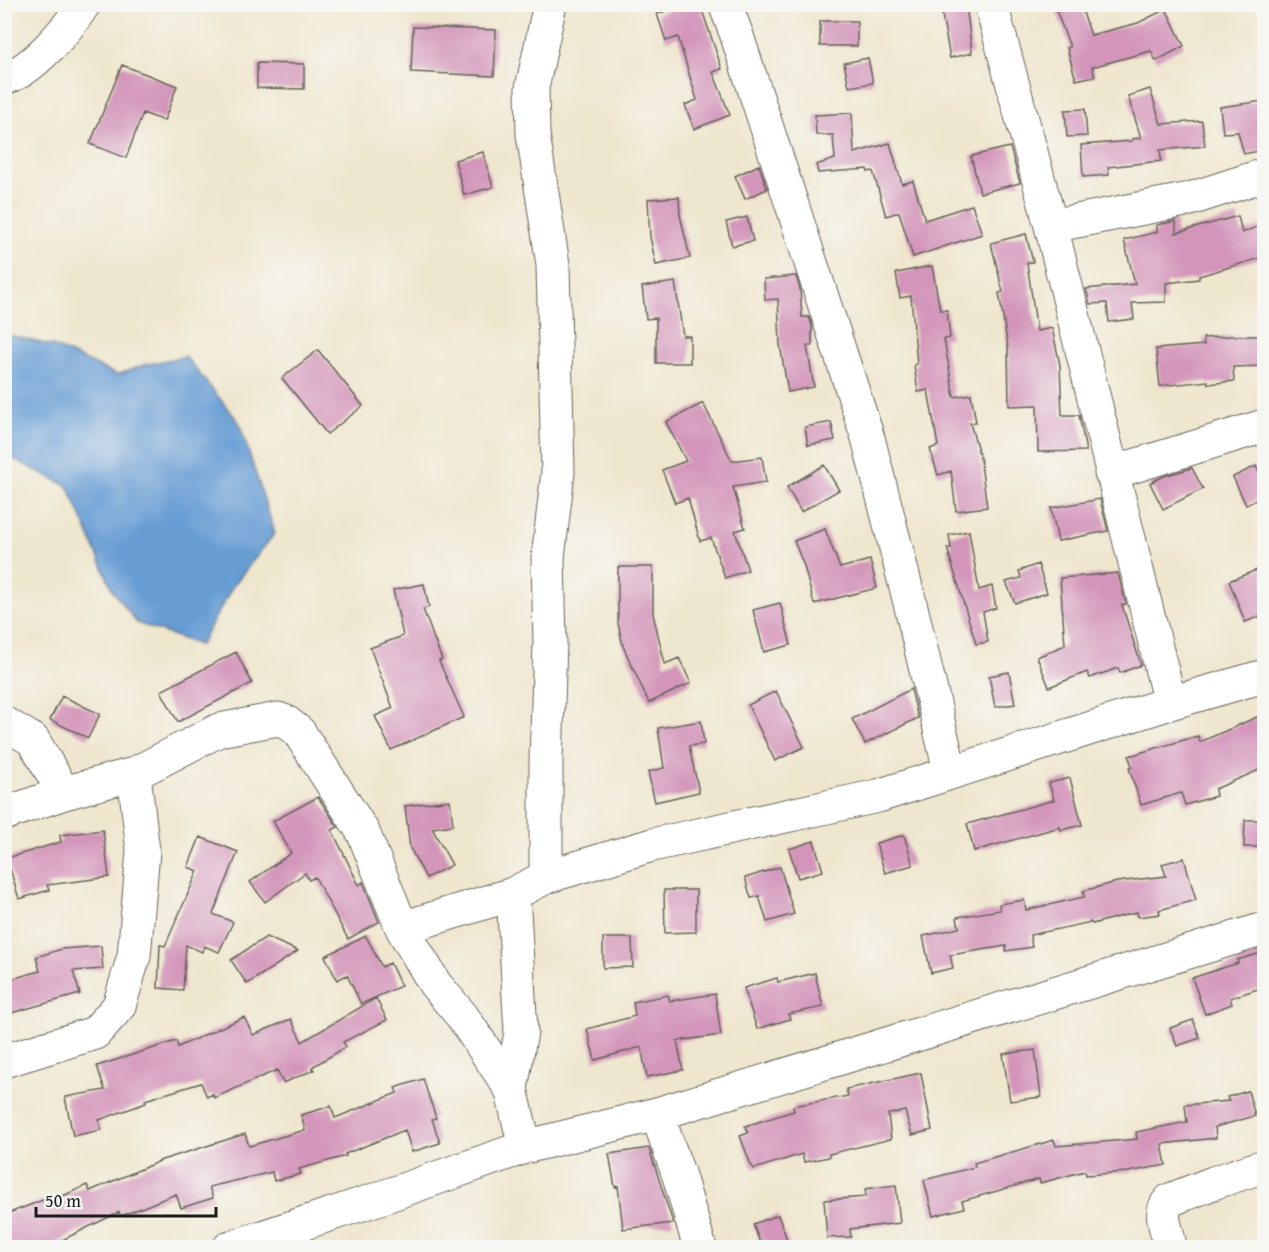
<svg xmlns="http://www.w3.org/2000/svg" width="1269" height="1252" font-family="'Gentium Book Plus',serif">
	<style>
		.water { fill: #679dd4; stroke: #425c78; stroke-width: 1.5 }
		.building { fill: #d395ba }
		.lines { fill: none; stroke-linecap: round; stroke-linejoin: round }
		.minor-casing { stroke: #66635a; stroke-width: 35 }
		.minor { stroke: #fff; stroke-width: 33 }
	</style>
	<rect width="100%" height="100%" fill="#f6f6f2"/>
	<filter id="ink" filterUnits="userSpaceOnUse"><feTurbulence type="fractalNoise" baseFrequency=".0167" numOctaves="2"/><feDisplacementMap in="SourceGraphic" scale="12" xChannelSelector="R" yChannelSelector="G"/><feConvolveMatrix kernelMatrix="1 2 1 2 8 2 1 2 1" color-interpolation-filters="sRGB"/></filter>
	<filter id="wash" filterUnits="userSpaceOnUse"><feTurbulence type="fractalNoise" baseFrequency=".008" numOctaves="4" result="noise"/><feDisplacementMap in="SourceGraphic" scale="24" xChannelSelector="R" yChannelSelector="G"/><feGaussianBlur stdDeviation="1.35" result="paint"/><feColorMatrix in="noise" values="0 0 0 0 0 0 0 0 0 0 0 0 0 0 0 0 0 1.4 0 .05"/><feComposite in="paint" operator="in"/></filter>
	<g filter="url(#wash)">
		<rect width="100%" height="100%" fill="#efe6ce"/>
		<path class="water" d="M 5,334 L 53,346 L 117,375 L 144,365 L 185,356 L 239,422 L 275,533 L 233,586 L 200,645 L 137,623 L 113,591 L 68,486 L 5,455 Z"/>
		<g id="blocks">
			<path class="building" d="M 685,4 L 700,4 L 722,69 L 713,72 L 730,115 L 694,129 L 685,105 L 697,100 L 678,37 L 666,41 L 657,14 Z
				M 940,4 L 966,4 L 972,53 L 950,58 Z
				M 1071,4 L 1080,4 L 1091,35 L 1138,23 L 1166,9 L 1184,46 L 1156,61 L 1151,51 L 1092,67 L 1095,76 L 1076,80 L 1067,48 L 1070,47 L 1056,10 Z
				M 820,21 L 857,21 L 857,46 L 820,46 Z
				M 413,27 L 496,30 L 494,76 L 411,72 Z
				M 868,58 L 873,83 L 849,87 L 844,63 Z
				M 257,63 L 304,64 L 304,89 L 257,88 Z
				M 122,65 L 177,86 L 164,121 L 143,113 L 126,158 L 90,144 Z
				M 1150,89 L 1161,124 L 1202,121 L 1205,146 L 1160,150 L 1161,161 L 1108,167 L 1109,175 L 1083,177 L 1081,145 L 1132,141 L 1132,139 L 1141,138 L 1128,96 Z
				M 1264,101 L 1264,150 L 1244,154 L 1238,132 L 1223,133 L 1220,107 Z
				M 1085,109 L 1087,136 L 1067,137 L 1065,110 Z
				M 852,113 L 854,153 L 890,143 L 902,184 L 913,181 L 925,220 L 972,205 L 982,234 L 913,257 L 899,212 L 886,216 L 873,171 L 868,172 L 867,169 L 818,173 L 816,165 L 835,159 L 833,135 L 816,135 L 815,115 Z
				M 1010,147 L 1020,183 L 980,193 L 971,156 Z
				M 483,152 L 493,187 L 464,195 L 455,160 Z
				M 759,165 L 767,189 L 745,199 L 735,176 Z
				M 679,197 L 680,215 L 690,258 L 656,265 L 650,237 L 648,199 Z
				M 1238,216 L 1242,233 L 1264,224 L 1264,257 L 1199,276 L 1199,279 L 1166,283 L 1166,302 L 1132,303 L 1134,319 L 1109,322 L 1107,303 L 1090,304 L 1086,289 L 1135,284 L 1124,240 L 1157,232 L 1157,225 L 1176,221 L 1176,233 Z
				M 747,217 L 753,241 L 732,246 L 726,222 Z
				M 1026,234 L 1033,262 L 1027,263 L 1037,331 L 1052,328 L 1060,365 L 1062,415 L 1079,415 L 1086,451 L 1038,452 L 1037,405 L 1009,406 L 1008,348 L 999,293 L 1003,292 L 991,243 Z
				M 932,266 L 940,310 L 947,310 L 950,338 L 944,339 L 954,397 L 971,394 L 976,422 L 970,423 L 980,457 L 987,507 L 956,511 L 951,471 L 938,475 L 930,449 L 938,446 L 928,390 L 918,392 L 914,365 L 917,364 L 911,296 L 900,298 L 896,273 Z
				M 796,276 L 800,289 L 802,317 L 809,317 L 812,325 L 812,346 L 807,346 L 814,387 L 788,392 L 780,345 L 778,299 L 765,300 L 764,279 Z
				M 675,282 L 683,336 L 690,336 L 690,363 L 656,363 L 656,318 L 646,319 L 642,287 Z
				M 1230,336 L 1264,336 L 1264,366 L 1233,367 L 1234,381 L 1208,384 L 1208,381 L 1160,386 L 1156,349 L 1204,345 L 1203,338 Z
				M 318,350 L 363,406 L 327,434 L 282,378 Z
				M 703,403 L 732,461 L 762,457 L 766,482 L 733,487 L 745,528 L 735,531 L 748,570 L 725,578 L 711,538 L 700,541 L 688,498 L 675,503 L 662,470 L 686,461 L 666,422 Z
				M 831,422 L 835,440 L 808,445 L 805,427 Z
				M 824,465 L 839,490 L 801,512 L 787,487 Z
				M 1256,466 L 1264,484 L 1264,496 L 1246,505 L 1233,477 Z
				M 1192,468 L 1203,489 L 1163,509 L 1150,483 L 1164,476 Z
				M 1100,499 L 1108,531 L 1058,541 L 1051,508 Z
				M 825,529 L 840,568 L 870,560 L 877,588 L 814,604 L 804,566 L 794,541 Z
				M 969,531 L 979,590 L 992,586 L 996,608 L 983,612 L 988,642 L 976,644 L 947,548 L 951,548 L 949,535 Z
				M 1038,564 L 1047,593 L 1015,603 L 1006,582 L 1021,578 L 1019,571 Z
				M 618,567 L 653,567 L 653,614 L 665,664 L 679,658 L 691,683 L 649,703 L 623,646 L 618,623 Z
				M 1264,567 L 1264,615 L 1245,622 L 1229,581 Z
				M 1118,573 L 1126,604 L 1122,605 L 1141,665 L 1120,673 L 1118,668 L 1090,678 L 1087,672 L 1049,687 L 1037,657 L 1065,645 L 1060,578 Z
				M 424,584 L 429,607 L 423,609 L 442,660 L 439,661 L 464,717 L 391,750 L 375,716 L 393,708 L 370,648 L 403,636 L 393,590 Z
				M 780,603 L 791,645 L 764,652 L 753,610 Z
				M 236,652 L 252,683 L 178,722 L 161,691 Z
				M 1009,672 L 1015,704 L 995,707 L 989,676 Z
				M 911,689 L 918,718 L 865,744 L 852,719 Z
				M 776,691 L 804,747 L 775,761 L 748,705 Z
				M 62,696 L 100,714 L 88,738 L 50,720 Z
				M 1264,714 L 1264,768 L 1215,789 L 1216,796 L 1185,805 L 1181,793 L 1141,805 L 1129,768 L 1132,767 L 1129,756 L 1198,736 L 1200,742 Z
				M 701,721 L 704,744 L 689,746 L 699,792 L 655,802 L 648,772 L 664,768 L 658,728 Z
				M 1070,778 L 1082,825 L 1061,830 L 1060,827 L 974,851 L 967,824 L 1054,800 L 1049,783 Z
				M 318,797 L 338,827 L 332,830 L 359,885 L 363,882 L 379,922 L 348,939 L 315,877 L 309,880 L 305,873 L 265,902 L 250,882 L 291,853 L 273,821 Z
				M 450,800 L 453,825 L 432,828 L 452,865 L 426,878 L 410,848 L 405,806 Z
				M 1245,820 L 1264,820 L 1264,847 L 1244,847 Z
				M 103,830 L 109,877 L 47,885 L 49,890 L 19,899 L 7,858 L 61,842 L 60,835 Z
				M 904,835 L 913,865 L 885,873 L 876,843 Z
				M 200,837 L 238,852 L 213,914 L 233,922 L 219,952 L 204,946 L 202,952 L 186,945 L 183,990 L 158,988 L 160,945 L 165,946 L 198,871 L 188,867 Z
				M 814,841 L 823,871 L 798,878 L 789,849 Z
				M 1184,858 L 1196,900 L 1159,910 L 1160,914 L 1138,917 L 1137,912 L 1092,924 L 1091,922 L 1030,935 L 1032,947 L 1006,951 L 1006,946 L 950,955 L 953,968 L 931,973 L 923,936 L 959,928 L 957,917 L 1000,910 L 999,904 L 1024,900 L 1026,910 L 1084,897 L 1083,891 L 1117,882 L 1166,876 L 1162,864 Z
				M 780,867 L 794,914 L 767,922 L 759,896 L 751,898 L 745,878 Z
				M 664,890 L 696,890 L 696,932 L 665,933 Z
				M 366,936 L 382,967 L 390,963 L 401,986 L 361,1004 L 347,975 L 337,980 L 325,956 Z
				M 266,937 L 298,951 L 247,984 L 231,960 Z
				M 603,938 L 632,938 L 633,967 L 603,968 Z
				M 101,946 L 103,969 L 73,971 L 80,994 L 4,1015 L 4,981 L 40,971 L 36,957 L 62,949 Z
				M 1264,952 L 1264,987 L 1230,998 L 1232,1004 L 1205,1014 L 1192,978 L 1238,963 L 1237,960 Z
				M 815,973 L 823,1007 L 788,1014 L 790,1019 L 757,1029 L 744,988 L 777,978 L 778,982 Z
				M 715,994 L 721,1035 L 677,1041 L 683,1070 L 647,1077 L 641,1047 L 595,1060 L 587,1029 L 635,1016 L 633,1002 L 668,995 L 670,1001 Z
				M 376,998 L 387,1020 L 343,1042 L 346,1047 L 312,1067 L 314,1070 L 283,1083 L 277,1070 L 214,1098 L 213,1094 L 207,1097 L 201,1083 L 145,1100 L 146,1103 L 99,1120 L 101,1130 L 73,1136 L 65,1097 L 105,1090 L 97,1066 L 176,1041 L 178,1047 L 244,1017 L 253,1035 L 291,1019 L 302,1042 Z
				M 1193,1020 L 1200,1038 L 1177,1046 L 1170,1028 Z
				M 1035,1050 L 1041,1097 L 1010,1101 L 1003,1054 Z
				M 921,1073 L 932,1130 L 912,1135 L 905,1111 L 888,1114 L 891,1139 L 829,1154 L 829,1157 L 804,1162 L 802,1154 L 754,1169 L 751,1165 L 740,1136 L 748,1133 L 745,1126 L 794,1111 L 793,1106 L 848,1096 L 846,1089 Z
				M 423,1079 L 436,1118 L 432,1119 L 440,1143 L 412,1152 L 405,1130 L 345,1154 L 346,1156 L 299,1169 L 301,1174 L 274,1181 L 272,1172 L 209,1187 L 213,1198 L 181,1208 L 176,1194 L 121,1216 L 119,1212 L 46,1248 L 4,1248 L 4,1215 L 43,1200 L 45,1204 L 87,1185 L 90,1191 L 162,1160 L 245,1134 L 249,1146 L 305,1130 L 301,1115 L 331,1106 L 335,1118 L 397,1093 L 395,1088 Z
				M 1248,1091 L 1255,1116 L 1215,1127 L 1216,1138 L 1162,1144 L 1166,1165 L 1128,1172 L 1086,1175 L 1085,1171 L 1040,1183 L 1039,1179 L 962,1201 L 964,1208 L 933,1216 L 924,1180 L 975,1167 L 974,1163 L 1054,1140 L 1056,1146 L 1137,1139 L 1136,1132 L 1187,1122 L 1185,1105 L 1229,1101 L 1227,1097 Z
				M 649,1148 L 673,1223 L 623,1229 L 618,1186 L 615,1187 L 609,1154 Z
				M 896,1185 L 900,1223 L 850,1229 L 851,1237 L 827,1238 L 824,1200 L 866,1197 L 865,1189 Z
				M 778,1215 L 790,1248 L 762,1248 L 753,1224 Z"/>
		</g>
	</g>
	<g filter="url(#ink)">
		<use href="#blocks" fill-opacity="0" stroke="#66635a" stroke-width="1.5"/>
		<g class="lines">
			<g class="minor-casing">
				<path id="minor" d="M 725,4 L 736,33 L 868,438 L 911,607 L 950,771
					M 991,4 L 1051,226 L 1170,703
					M 4,78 C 31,73 69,27 84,4
					M 1051,226 L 1190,199 L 1264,175
					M 1111,473 L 1264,426
					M 4,723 L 33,740 L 64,793
					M 4,814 L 64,793 L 134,774
					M 546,877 L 546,761 L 550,643 L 548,558 L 558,472 L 553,265 L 533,134 L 532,88 L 550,4
					M 402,928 L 513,894
					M 4,1061 L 95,1033 L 119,1006 L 134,956 L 143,851 L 134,774 L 219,730 L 278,719 L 286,722 L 299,732 L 363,832 L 402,928 L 435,984 L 462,1016 L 511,1089
					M 657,1114 L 679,1176 L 700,1248
					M 525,1147 L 511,1089 L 521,1032 L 513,894 L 546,877 L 652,845 L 878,796 L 1170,703 L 1264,676
					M 229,1248 L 383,1197 L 525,1147 L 657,1114 L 1264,929
					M 1170,1248 C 1169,1231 1156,1214 1170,1200 L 1213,1183 L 1264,1166"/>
			</g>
			<use href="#minor" class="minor"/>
		</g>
	</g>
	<rect width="1269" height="1252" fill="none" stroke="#f6f6f2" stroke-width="24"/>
	<path d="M36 1207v9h180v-9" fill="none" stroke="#1c1c1c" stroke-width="3"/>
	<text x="45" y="1207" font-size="18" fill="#1c1c1c" stroke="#f6f6f2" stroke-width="4.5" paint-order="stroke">50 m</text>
</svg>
